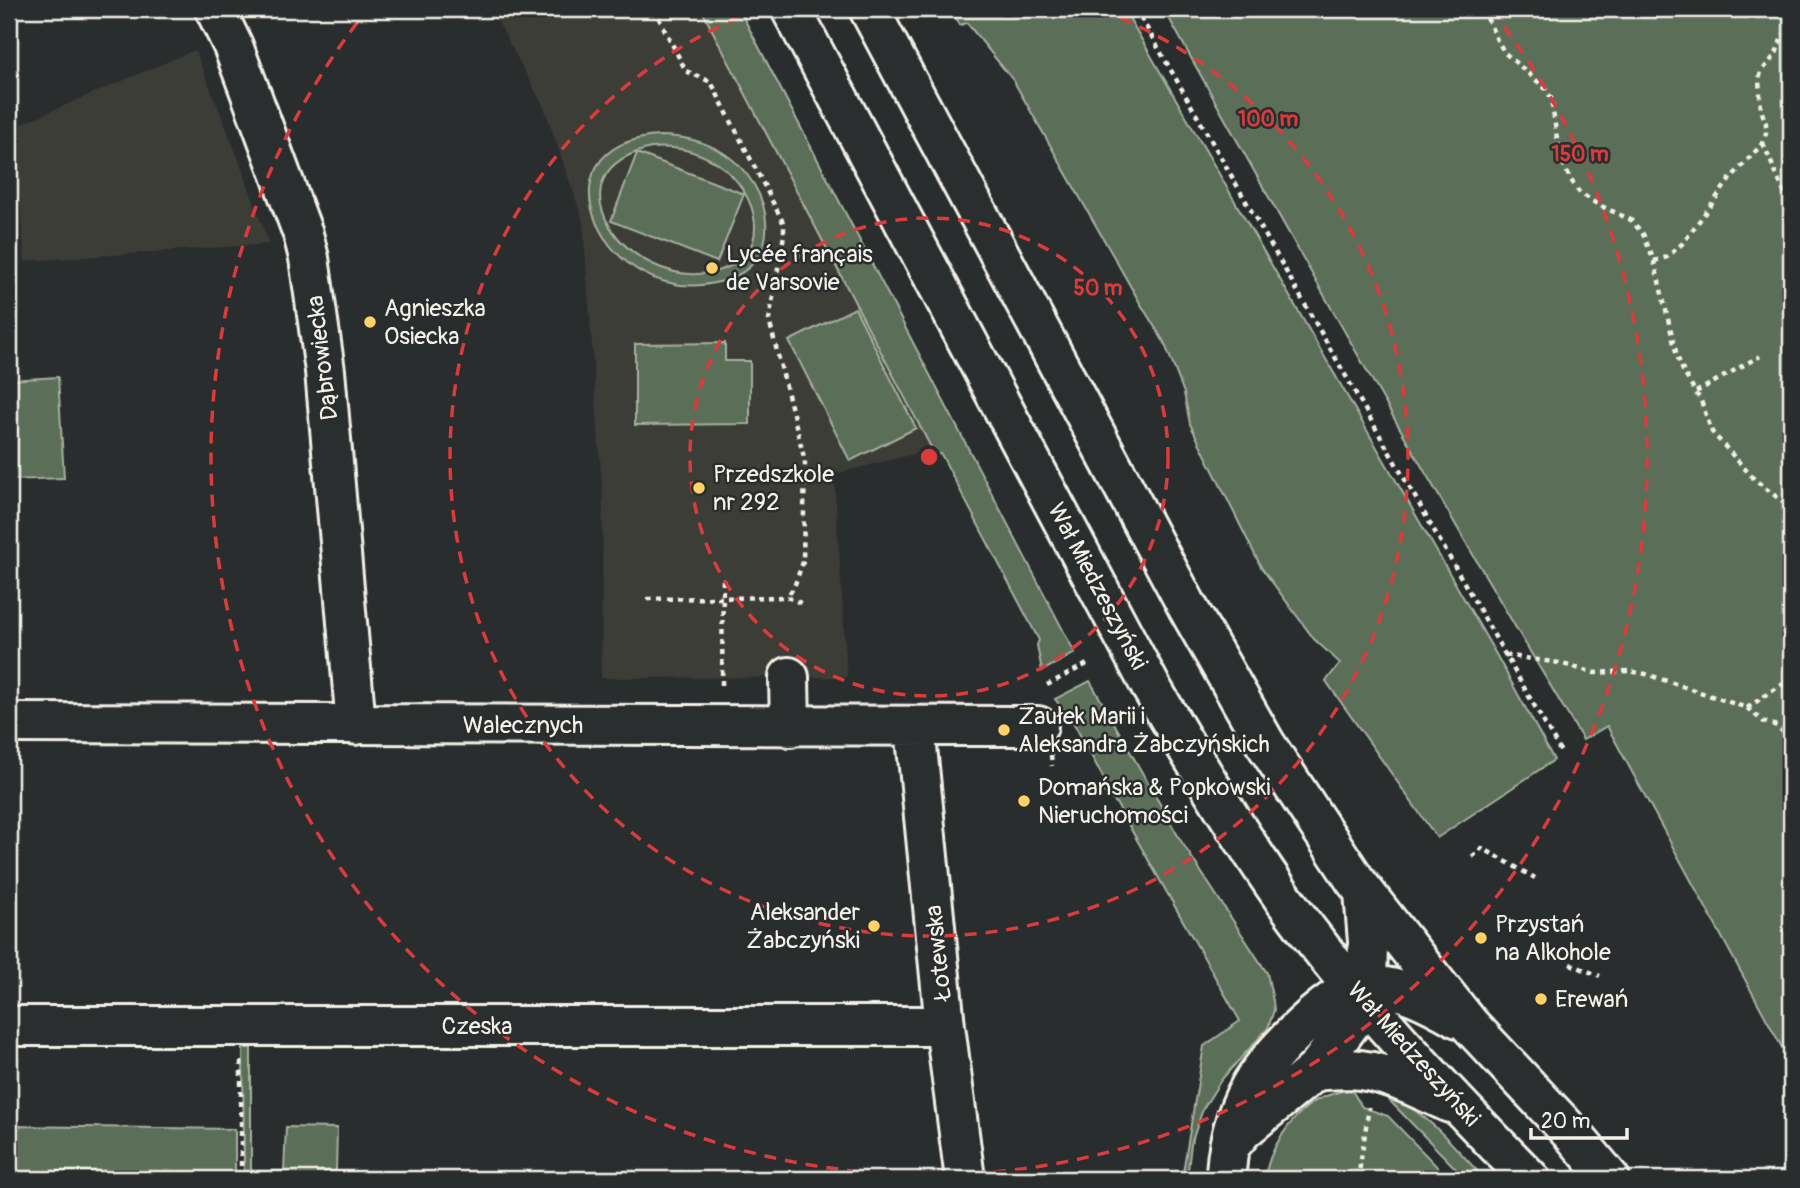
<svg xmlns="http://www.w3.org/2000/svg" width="1800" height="1188" font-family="Pangolin,sans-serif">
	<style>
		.built { fill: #3e3c39 }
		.green { fill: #5a6e59; stroke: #a7b0a0; stroke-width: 2; fill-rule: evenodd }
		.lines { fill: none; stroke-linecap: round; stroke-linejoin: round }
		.minor-casing { stroke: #f4f1e8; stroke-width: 44 }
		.major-casing { stroke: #f4f1e8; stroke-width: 44 }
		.path { stroke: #f4f1e8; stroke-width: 4.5; stroke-dasharray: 5 5; stroke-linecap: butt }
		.minor { stroke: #2a2d2e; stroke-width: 38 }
		.major { stroke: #2a2d2e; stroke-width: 38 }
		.ring { fill: none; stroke: #d93c3b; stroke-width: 3.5; stroke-dasharray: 12 9 }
		.poi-dot { fill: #ffd166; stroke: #2a2d2e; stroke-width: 2.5 }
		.labels { text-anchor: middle; stroke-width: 5; stroke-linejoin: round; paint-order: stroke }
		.poi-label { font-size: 24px; fill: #f4f1e8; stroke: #2a2d2e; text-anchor: start }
		.street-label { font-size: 24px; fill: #f4f1e8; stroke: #2a2d2e }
		.centre { fill: #d93c3b; stroke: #2a2d2e; stroke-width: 3.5 }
		.ring-label { font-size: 21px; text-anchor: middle; font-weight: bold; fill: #d93c3b; stroke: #2a2d2e; stroke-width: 5; stroke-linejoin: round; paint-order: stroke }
	</style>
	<rect width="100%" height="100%" fill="#2a2d2e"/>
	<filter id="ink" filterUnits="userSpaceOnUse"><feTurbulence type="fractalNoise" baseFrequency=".0143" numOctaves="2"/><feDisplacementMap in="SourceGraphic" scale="14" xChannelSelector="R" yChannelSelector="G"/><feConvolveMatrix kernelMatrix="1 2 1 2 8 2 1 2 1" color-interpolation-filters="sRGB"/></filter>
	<g filter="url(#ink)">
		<path class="built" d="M 491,9 L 701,9 L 933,447 L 922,452 L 834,474 L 847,677 L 601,678 L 603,498 L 583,220 L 544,107 Z
			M 195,50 L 237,155 L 269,244 L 25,261 L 14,127 Z"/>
		<path class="green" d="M 701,9 L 739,9 L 1075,653 L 1042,671 L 1037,645 L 1039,640 L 941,454 L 935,455 Z
			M 951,9 L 1124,9 L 1497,656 L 1554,760 L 1437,838 L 1326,681 L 1340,663 L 1314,639 L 1261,567 L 1190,424 L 1184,393 L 1164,342 L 1140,303 L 1013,80 L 967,23 L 960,25 Z
			M 1164,9 L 1791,9 L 1791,1064 L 1607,726 L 1583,740 C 1438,500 1300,255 1164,9 Z
			M 659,136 C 682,136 705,141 725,154 C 773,186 789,265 719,282 C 603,311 528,144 659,136 ZM 651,148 C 674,146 698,151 718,164 C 759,192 777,258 713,272 C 628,291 543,172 651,148 Z
			M 637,153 L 744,194 L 717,262 L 611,221 Z
			M 855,308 L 916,428 L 850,461 L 789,341 Z
			M 725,343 L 725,361 L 750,361 L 750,424 L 635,425 L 635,344 Z
			M 58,377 L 64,478 L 9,480 L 9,380 Z
			M 1090,681 L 1181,841 L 1267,973 L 1273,1001 L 1274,1010 L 1268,1028 L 1221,1080 L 1203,1109 L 1191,1144 L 1187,1179 L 1182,1178 L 1204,1046 L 1240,1021 L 1116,803 L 1104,792 L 1105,781 L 1073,722 L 1055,699 Z
			M 243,1048 L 251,1048 L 251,1171 L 284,1171 L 286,1127 L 337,1128 L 336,1171 L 316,1172 L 377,1173 L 377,1179 L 244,1179 Z
			M 1351,1089 L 1362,1107 L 1388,1116 L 1449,1179 L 1265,1179 C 1268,1151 1290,1117 1314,1102 C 1325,1095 1338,1092 1351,1089 Z
			M 1387,1098 C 1422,1104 1460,1154 1485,1179 L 1466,1179 Z
			M 9,1126 L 235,1129 L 235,1179 L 98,1179 L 97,1171 L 16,1171 L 15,1179 L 9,1179 Z"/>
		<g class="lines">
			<g class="minor-casing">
				<path id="minor" d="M 215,9 L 233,46 L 303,234 L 309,258 L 325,371 L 356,725
					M 789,677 L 790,727
					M 9,723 L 1038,726
					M 915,727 L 945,1026 L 965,1179
					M 9,1026 L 945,1026"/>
			</g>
			<g class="major-casing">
				<path id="major" d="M 791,9 L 1151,687 C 1193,759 1236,831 1284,899 C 1356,1000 1444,1091 1530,1179
					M 869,9 L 1187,606 L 1265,743 L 1355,880 L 1420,963 L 1469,1024 L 1575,1137 L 1610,1179
					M 1315,1071 C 1326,1070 1337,1069 1349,1069 C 1384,1070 1419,1089 1450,1103
					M 1233,1142 L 1243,1130 L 1315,1071 L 1356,1016 L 1364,1000 L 1367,985 L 1368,942 L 1364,892
					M 1226,1179 C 1226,1150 1235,1113 1250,1087 C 1265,1059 1336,984 1369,985 C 1400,986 1432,1003 1458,1018"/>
			</g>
			<path class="path" d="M 654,9 L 686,71 L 711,82 L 784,224 L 784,235 L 769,320 L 805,461 L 803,562 L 794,587 L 787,597
				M 1136,9 L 1562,754
				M 1483,9 L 1497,40 L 1505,53 L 1546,89 L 1551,98 L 1559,152 L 1569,177 L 1579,192 L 1597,204 L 1631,220 L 1643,234 L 1654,261 L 1677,356 L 1684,373 L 1701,401 L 1712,432 L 1755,480 L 1791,508
				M 1763,143 L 1791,209
				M 1654,261 L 1667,257 L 1683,243 L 1730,179 L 1763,143 L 1766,133 L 1766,123 L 1761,110 L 1759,80 L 1761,72 L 1776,54 L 1783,34
				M 1696,392 L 1760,356
				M 647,599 L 787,597 L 803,604
				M 1505,655 L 1559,663 L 1595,673 L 1628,671 L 1646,674 L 1747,708 L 1764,722 L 1777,726 L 1791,740
				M 722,685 L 723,576
				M 1047,685 L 1089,663
				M 1747,708 L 1781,685 L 1791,684
				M 1051,755 L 1052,766
				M 1472,857 L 1482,848 L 1535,878
				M 1570,964 L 1600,976
				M 241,1061 L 241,1179
				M 1358,1179 L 1369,1107"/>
			<use href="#minor" class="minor"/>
			<use href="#major" class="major"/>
		</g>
	</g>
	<g class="ring">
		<circle cx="929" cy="457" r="239"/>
		<path d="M1101 10A479 479 0 1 1 757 10"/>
		<path d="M1491 10A718 718 0 1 1 367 10"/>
	</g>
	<g class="poi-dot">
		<circle cx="712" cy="268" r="7"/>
		<circle cx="370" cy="322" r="7"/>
		<circle cx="699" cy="488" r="7"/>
		<circle cx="1004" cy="730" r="7"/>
		<circle cx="1024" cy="801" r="7"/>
		<circle cx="874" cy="926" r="7"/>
		<circle cx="1481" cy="938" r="7"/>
		<circle cx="1541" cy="999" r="7"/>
	</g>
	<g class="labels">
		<g class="poi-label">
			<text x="726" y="262">Lycée français<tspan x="726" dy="28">de Varsovie</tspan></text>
			<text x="384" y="316">Agnieszka<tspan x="384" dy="28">Osiecka</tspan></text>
			<text x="713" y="482">Przedszkole<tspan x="713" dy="28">nr 292</tspan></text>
			<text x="1018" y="724">Zaułek Marii i<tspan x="1018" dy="28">Aleksandra Żabczyńskich</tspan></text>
			<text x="1038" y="795">Domańska &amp; Popkowski<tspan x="1038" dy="28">Nieruchomości</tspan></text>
			<text x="860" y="920" text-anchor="end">Aleksander<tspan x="860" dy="28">Żabczyński</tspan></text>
			<text x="1495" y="932">Przystań<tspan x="1495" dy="28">na Alkohole</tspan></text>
			<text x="1555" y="1007">Erewań</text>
		</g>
		<g class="street-label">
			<text transform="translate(322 358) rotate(-97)" y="8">Dąbrowiecka</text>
			<text transform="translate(1098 586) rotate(62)" y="8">Wał Miedzeszyński</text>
			<text x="523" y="733">Walecznych</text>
			<text transform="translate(938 953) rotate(-96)" y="8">Łotewska</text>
			<text x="477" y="1034">Czeska</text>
			<text transform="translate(1414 1054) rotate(48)" y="8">Wał Miedzeszyński</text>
		</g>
	</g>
	<circle cx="929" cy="457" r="10" class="centre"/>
	<g class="ring-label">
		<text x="1268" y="126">100 m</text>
		<text x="1580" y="161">150 m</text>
		<text x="1098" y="295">50 m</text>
	</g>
	<rect width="1800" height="1188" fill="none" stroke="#2a2d2e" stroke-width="35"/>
	<rect x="18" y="18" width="1765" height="1153" fill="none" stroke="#f4f1e8" stroke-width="2.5" filter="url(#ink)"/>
	<path d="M1531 1128v10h96v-10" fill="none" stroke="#f4f1e8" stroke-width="3.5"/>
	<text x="1541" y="1128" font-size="21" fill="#f4f1e8" stroke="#2a2d2e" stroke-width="5" paint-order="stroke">20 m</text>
</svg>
